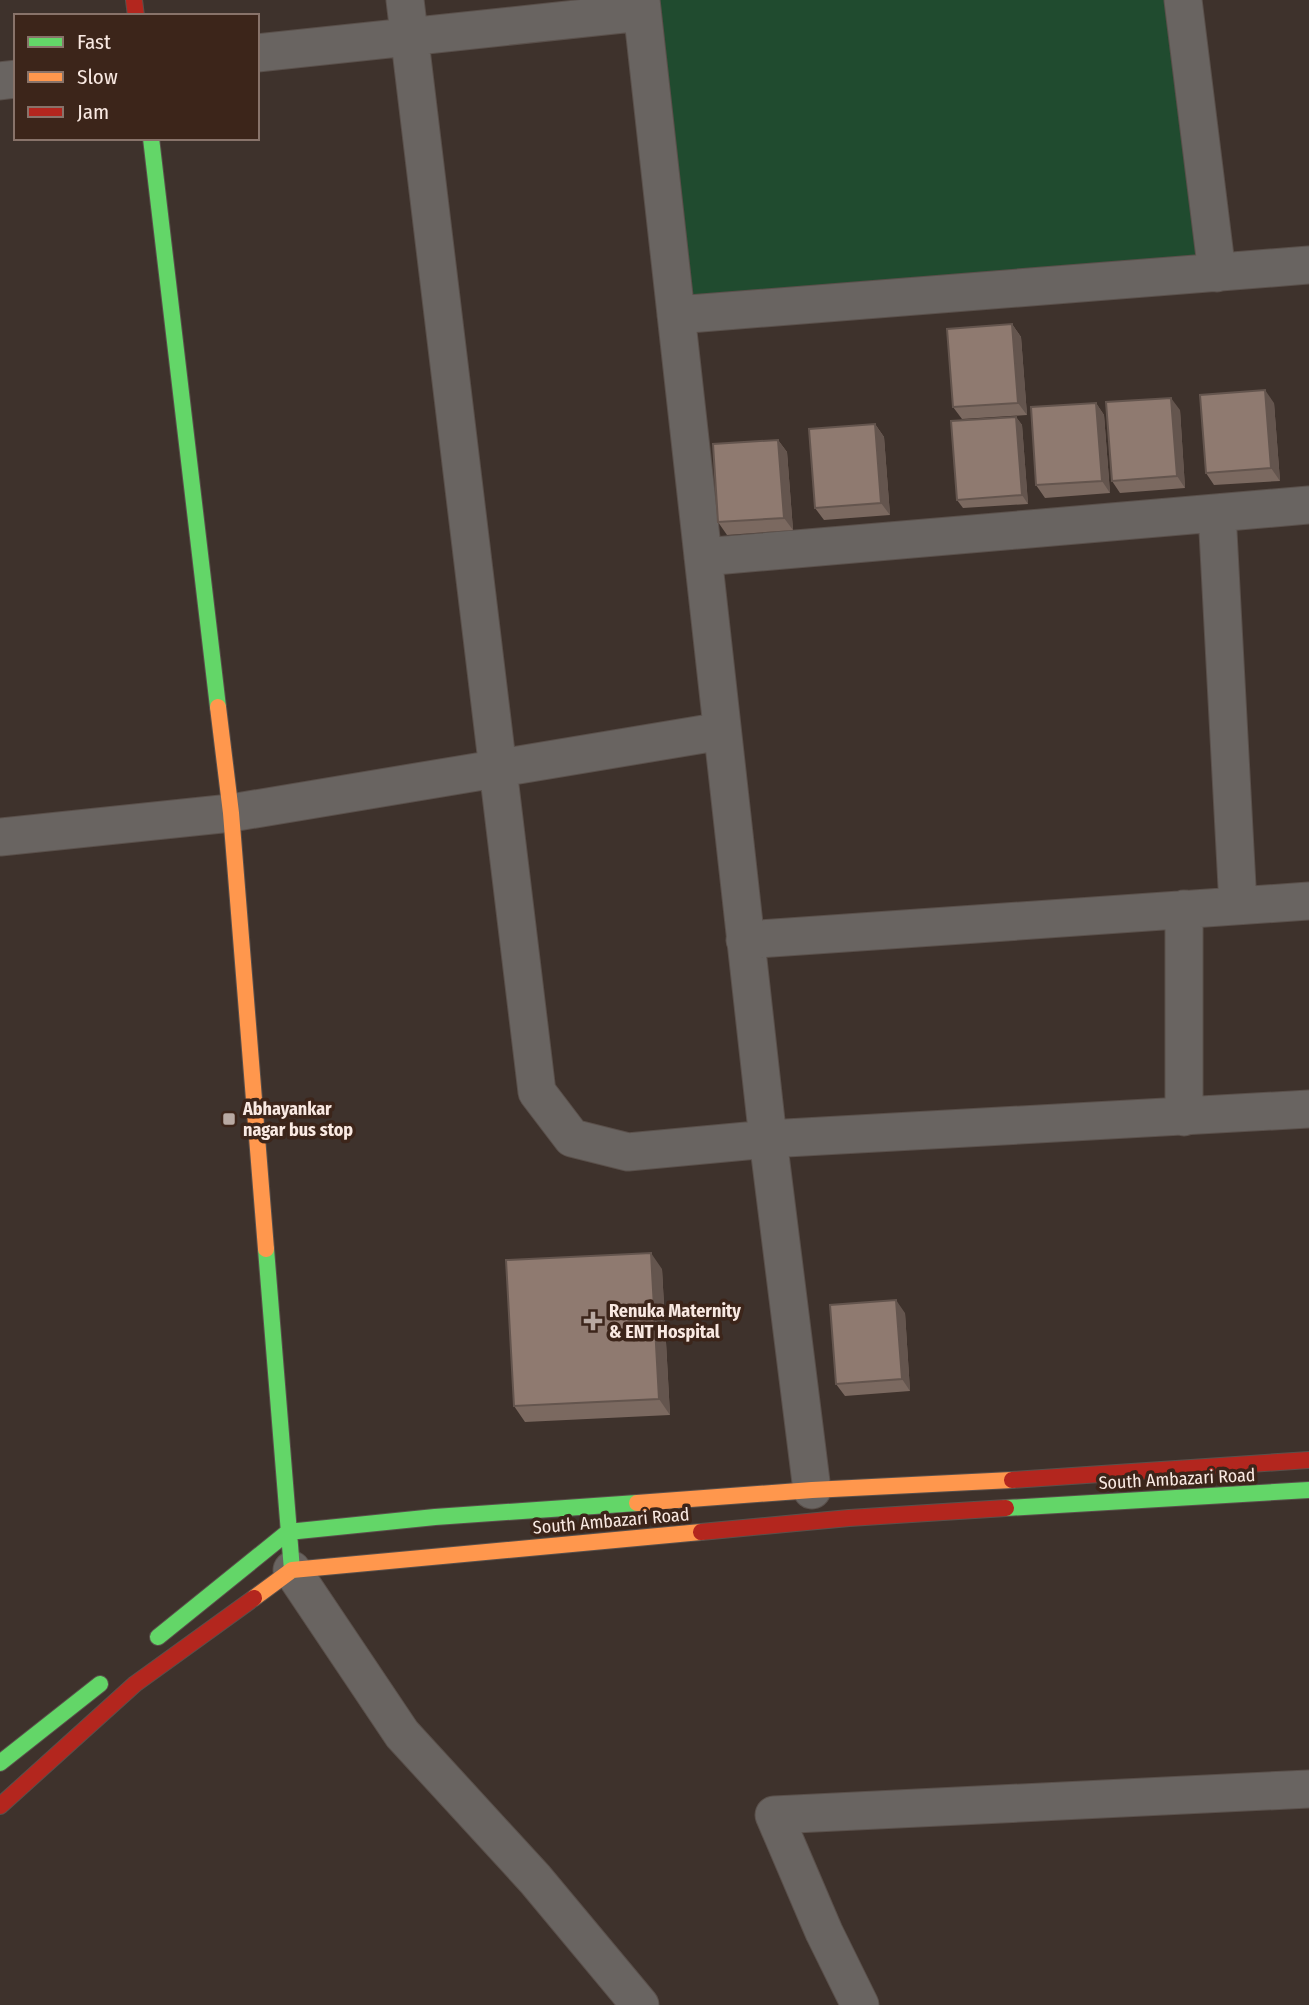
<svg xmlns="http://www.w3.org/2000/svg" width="1309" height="2005" font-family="'Fira Sans Condensed',sans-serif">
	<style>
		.green { fill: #204b2f }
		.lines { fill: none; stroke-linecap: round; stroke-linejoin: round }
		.street-casing { stroke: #5a504b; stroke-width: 39 }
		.fast-casing { stroke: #5a504b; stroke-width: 18 }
		.slow-casing { stroke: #5a504b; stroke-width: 18 }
		.jam-casing { stroke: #5a504b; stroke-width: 18 }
		.street { stroke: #696461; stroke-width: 37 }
		.fast { stroke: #63d668; stroke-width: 16 }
		.slow { stroke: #ff974d; stroke-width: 16 }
		.jam { stroke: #b3261e; stroke-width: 16 }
		.wall { fill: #7b6960 }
		.shaded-wall { fill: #64554e }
		.building { fill: #8f7a70; stroke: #64554e; stroke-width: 2 }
		.poi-dot { fill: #b8a9a2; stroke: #3c251a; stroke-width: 2.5 }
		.labels { text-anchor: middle; stroke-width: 7; stroke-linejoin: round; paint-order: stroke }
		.poi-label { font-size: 18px; font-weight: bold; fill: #f9e9e2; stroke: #3c251a; text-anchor: start }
		.street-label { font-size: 18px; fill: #f9e9e2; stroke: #3c251a }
	</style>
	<rect width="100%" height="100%" fill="#3e322c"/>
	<path class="green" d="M 652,0 L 1171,0 L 1205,260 L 688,299 Z"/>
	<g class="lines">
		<g class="street-casing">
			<path id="street" d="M 405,0 L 537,1092 L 572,1138 L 628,1152 L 768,1139 L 1309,1109
				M 641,0 L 768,1139 L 812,1490
				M 1183,0 L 1217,273
				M 257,53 L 642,12
				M 0,81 L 16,79
				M 676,315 L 1309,265
				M 1217,513 L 1238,905
				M 703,557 L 1309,505
				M 0,837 L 231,813 L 722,731
				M 1184,909 L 1184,1117
				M 745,940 L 1309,901
				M 292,1570 L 402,1734 L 535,1879 L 640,2005
				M 860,2005 L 824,1932 L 774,1815 L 1309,1789"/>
		</g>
		<g class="fast-casing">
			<path id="fast" d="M 151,138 L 218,707
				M 266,1249 L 292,1570
				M 1006,1508 L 1309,1490
				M 158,1637 L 288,1532 L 435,1517 L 637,1503
				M 0,1763 L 100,1684"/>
		</g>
		<g class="slow-casing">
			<path id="slow" d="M 218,707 L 231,813 L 266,1249
				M 637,1503 L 812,1490 L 1012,1480
				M 254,1598 L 292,1570 L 701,1532"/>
		</g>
		<g class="jam-casing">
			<path id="jam" d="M 134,0 L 136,16
				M 1012,1480 L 1309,1460
				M 701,1532 L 849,1518 L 1006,1508
				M 0,1806 L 135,1684 L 254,1598"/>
		</g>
		<use href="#street" class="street"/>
		<use href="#fast" class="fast"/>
		<use href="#slow" class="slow"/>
		<use href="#jam" class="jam"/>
	</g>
	<path class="wall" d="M 1012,324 L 1021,337 L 1027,415 L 962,419 L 953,407 Z
		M 1096,403 L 1104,415 L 1110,493 L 1045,498 L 1036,485 Z
		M 1274,403 L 1280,481 L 1214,485 L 1206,473 Z
		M 1180,410 L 1185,488 L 1120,493 L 1112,481 Z
		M 1016,417 L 1022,425 L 1028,504 L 963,508 L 957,500 Z
		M 875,424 L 884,437 L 890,515 L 824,520 L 815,508 Z
		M 778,440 L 787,452 L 793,530 L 727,535 L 718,522 Z
		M 662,1269 L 670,1415 L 525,1422 L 514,1406 Z
		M 905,1313 L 910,1391 L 845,1396 L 836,1384 Z"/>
	<path class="shaded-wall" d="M 1012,324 L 1021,337 L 1027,415 L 1018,403 Z
		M 1265,390 L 1274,403 L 1280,481 L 1271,468 Z
		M 1171,398 L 1180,410 L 1185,488 L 1177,476 Z
		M 1096,403 L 1104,415 L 1110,493 L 1102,481 Z
		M 1016,417 L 1022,425 L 1028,504 L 1022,495 Z
		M 875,424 L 884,437 L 890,515 L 881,503 Z
		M 778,440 L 787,452 L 793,530 L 784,518 Z
		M 651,1253 L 662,1269 L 670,1415 L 659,1399 Z
		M 896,1300 L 905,1313 L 910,1391 L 902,1379 Z"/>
	<path class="building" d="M 1012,324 L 1018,403 L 953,407 L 947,329 Z
		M 1265,390 L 1271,468 L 1206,473 L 1200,395 Z
		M 1171,398 L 1177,476 L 1112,481 L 1106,402 Z
		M 1096,403 L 1102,481 L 1036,485 L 1031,407 Z
		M 1016,417 L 1022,495 L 957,500 L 951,421 Z
		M 875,424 L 881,503 L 815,508 L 809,429 Z
		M 778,440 L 784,518 L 718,522 L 713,444 Z
		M 651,1253 L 659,1399 L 514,1406 L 506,1260 Z
		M 896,1300 L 902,1379 L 836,1384 L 830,1305 Z"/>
	<g class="poi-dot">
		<rect x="222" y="1112" width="14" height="14" rx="3.5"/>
		<path d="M589.5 1310.5h7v7h7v7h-7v7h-7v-7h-7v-7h7z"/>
	</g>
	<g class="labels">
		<g class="poi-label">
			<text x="243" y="1115">Abhayankar<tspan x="243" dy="21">nagar bus stop</tspan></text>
			<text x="609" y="1317">Renuka Maternity<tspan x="609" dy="21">&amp; ENT Hospital</tspan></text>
		</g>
		<g class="street-label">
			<text transform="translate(1177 1479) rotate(-3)" y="6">South Ambazari Road</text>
			<text transform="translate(611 1521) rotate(-5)" y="6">South Ambazari Road</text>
		</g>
	</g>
	<rect x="14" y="14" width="245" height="126" fill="#3c251a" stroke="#88736a" stroke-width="2"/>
	<rect x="28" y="37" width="35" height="10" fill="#63d668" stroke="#88736a" stroke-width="2"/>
	<text x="77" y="49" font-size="21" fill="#f9e9e2">Fast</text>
	<rect x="28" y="72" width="35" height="10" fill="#ff974d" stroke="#88736a" stroke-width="2"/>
	<text x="77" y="84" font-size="21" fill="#f9e9e2">Slow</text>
	<rect x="28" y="107" width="35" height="10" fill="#b3261e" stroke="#88736a" stroke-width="2"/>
	<text x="77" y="119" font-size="21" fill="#f9e9e2">Jam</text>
</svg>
